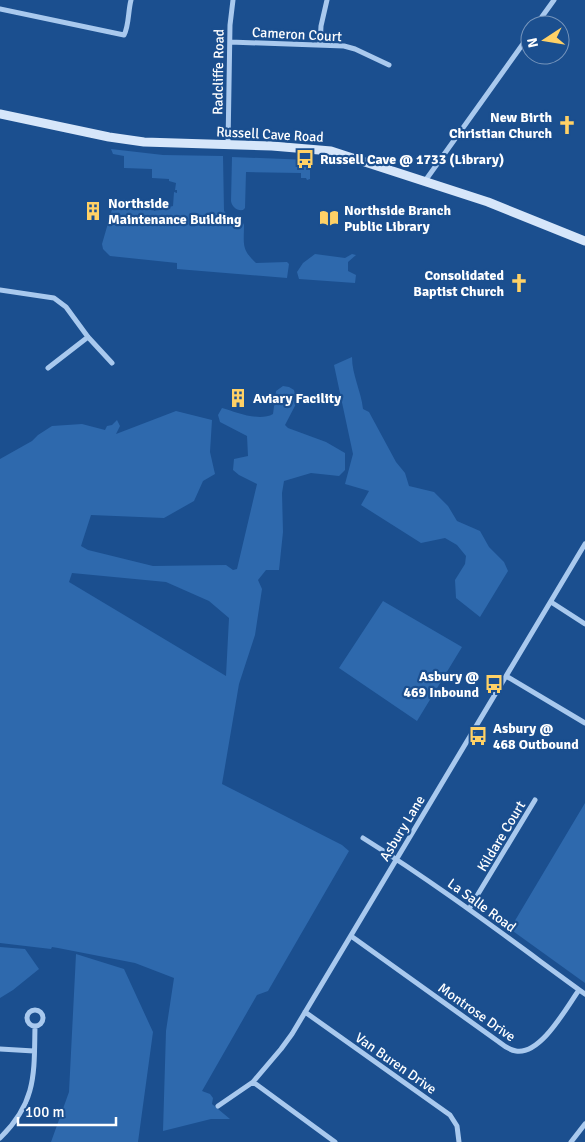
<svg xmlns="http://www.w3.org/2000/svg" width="585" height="1142" font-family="Signika,sans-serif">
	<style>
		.green { fill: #2e69ad; fill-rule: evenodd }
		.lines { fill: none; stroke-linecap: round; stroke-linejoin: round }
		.street { stroke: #a9c9ee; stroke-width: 5 }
		.secondary { stroke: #d6e6fa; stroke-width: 9 }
		.labels { text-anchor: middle; stroke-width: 4.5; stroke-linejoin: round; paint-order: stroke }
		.street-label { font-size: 14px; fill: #fff; stroke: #1b4f8f }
		.poi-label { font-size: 14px; font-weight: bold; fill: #fff; stroke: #1b4f8f; text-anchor: start }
	</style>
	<rect width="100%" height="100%" fill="#1b4f8f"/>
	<path class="green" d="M 111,149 L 163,155 L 223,156 L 224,211 L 230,218 L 242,221 L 244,225 C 244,244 241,249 256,263 L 287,262 L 289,264 L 287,278 L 177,269 L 177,263 L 110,256 L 103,249 L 102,244 L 115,199 L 130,200 L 142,208 L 152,206 L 154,211 L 173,206 L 174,192 L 177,193 L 177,190 L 175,190 L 176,183 L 169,181 L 169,179 L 152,178 L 152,169 L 124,168 L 124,156 L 113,154 Z
		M 232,157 L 310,160 L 310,179 L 307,180 L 306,178 L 301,178 L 301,173 L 246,172 L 245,208 L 243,210 C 237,211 232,207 231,201 Z
		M 315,254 L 345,258 L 352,254 L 356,255 L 348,262 L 348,271 L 356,275 L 355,283 L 299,279 L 297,272 L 303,263 Z
		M 352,357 C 352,375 361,391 363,409 L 369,412 L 396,462 L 405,473 L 409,486 L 434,492 L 448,506 L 457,521 L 480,531 L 489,547 L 504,562 L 508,571 L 480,617 L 456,598 L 455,580 L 465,564 L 466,556 L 457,545 L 445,538 L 421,543 L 361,505 L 369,491 L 345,484 L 353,454 L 334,365 Z
		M 283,386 L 289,387 L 294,390 L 297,402 L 285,425 L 288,428 L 326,442 L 345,453 L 345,470 L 339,476 L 311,473 L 284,481 L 282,493 L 283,532 L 279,570 L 266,570 L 258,580 L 262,589 L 255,635 L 239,684 L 222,784 L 342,845 L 349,851 L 268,991 L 257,995 L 202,1091 L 210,1094 L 213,1098 L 212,1104 L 230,1119 L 211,1119 L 163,1131 L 166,1031 L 174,978 L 135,963 L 58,948 L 52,947 L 51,949 L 0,943 L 0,459 L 32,441 L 38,435 L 52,426 L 82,424 L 105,430 L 107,426 L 112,425 L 117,420 L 120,426 L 116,434 L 176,411 L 212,420 L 210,452 L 215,474 L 203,481 L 194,501 L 164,518 L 91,515 L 81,546 L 88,550 L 153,566 L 226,565 L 233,570 L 237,569 L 257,484 L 239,475 L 233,470 L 234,459 L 248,456 L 247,436 L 220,422 L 218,415 L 222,408 C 236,412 259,422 273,414 L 276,391 ZM 72,573 L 166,582 L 209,601 L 229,618 L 226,676 L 69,582 Z
		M 383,601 L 462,647 L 417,721 L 339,668 Z
		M 585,803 L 585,983 L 510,929 Z
		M 0,947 L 25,949 L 39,969 L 13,990 L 0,998 Z
		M 76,954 L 124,969 L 153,1032 L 138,1142 L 51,1142 L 69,1092 Z"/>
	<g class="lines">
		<path class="street" d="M 0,9 L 124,35 C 129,26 128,11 131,0
			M 536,25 L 554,0
			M 230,42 L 344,46 L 355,49 L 389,65
			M 320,45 L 321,26 L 327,0
			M 228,145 L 230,25 L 233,0
			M 425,181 L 530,34
			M 0,290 L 54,298 L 66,307 L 88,337 L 112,363
			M 48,368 L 88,337
			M 551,602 L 585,624
			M 506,676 L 585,723
			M 363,838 C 440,886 512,941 585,994
			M 469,909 L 535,800
			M 351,936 L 499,1042 C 504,1046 510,1050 516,1051 C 541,1055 566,1008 579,990
			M27 1018a8 8 0 1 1 16 0a8 8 0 1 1-16 0Z
			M 305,1012 L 450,1115 L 457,1126 L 459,1142
			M 0,1049 L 34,1051
			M 253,1082 L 335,1142
			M 218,1106 L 253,1082 L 281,1049 L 292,1034 L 585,544
			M 0,1138 C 37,1102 34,1073 35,1026
			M 571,1142 L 585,1124"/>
		<path class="secondary" d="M 0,114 L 109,137 L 144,142 L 272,146 L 331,151 L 488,202 L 585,241"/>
	</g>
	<defs>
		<g id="church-bare" transform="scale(1.5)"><path d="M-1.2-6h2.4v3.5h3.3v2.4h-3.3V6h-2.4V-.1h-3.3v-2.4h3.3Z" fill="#ffd166" stroke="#1b4f8f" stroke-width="2.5" paint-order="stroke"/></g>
		<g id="bus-bare" transform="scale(1.5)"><path d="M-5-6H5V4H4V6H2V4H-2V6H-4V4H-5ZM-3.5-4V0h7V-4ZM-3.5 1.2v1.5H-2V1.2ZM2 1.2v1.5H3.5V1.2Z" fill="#ffd166" stroke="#1b4f8f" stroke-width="2.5" paint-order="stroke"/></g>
		<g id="building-bare" transform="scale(1.5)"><path d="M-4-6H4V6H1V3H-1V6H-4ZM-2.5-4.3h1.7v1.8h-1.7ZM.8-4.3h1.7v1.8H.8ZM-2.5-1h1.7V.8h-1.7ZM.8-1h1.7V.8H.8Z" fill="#ffd166" stroke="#1b4f8f" stroke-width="2.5" paint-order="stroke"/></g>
		<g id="library-bare" transform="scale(1.5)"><path d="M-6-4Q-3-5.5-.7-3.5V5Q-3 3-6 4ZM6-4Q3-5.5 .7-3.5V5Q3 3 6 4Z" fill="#ffd166" stroke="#1b4f8f" stroke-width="2.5" paint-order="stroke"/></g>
	</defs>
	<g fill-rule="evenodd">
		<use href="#church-bare" x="567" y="125"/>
		<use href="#bus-bare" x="305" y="159"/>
		<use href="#building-bare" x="93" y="211"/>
		<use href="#library-bare" x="329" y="218"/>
		<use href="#church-bare" x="519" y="283"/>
		<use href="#building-bare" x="238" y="398"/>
		<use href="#bus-bare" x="494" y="684"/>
		<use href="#bus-bare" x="478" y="736"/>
	</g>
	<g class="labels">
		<g class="street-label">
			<text transform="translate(297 34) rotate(3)" y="5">Cameron Court</text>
			<text transform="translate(218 72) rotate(-89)" y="5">Radcliffe Road</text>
			<text transform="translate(270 134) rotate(3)" y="5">Russell Cave Road</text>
			<text transform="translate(402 828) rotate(-59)" y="5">Asbury Lane</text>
			<text transform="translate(501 836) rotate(-59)" y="5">Kildare Court</text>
			<text transform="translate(482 905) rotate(36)" y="5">La Salle Road</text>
			<text transform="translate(477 1012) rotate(35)" y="5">Montrose Drive</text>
			<text transform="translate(396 1063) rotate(35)" y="5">Van Buren Drive</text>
		</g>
		<g class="poi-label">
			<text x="552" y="122" text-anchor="end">New Birth<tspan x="552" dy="16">Christian Church</tspan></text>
			<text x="320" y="164">Russell Cave @ 1733 (Library)</text>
			<text x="108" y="208">Northside<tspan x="108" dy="16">Maintenance Building</tspan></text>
			<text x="344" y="215">Northside Branch<tspan x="344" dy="16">Public Library</tspan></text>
			<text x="504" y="280" text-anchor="end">Consolidated<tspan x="504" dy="16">Baptist Church</tspan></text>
			<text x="253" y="403">Aviary Facility</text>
			<text x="479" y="681" text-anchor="end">Asbury @<tspan x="479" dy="16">469 Inbound</tspan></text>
			<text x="493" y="733">Asbury @<tspan x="493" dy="16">468 Outbound</tspan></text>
		</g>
	</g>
	<g transform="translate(545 40) rotate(258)"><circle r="24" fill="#1b4f8f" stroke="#7695bc"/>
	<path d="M0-4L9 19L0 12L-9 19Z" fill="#ffd166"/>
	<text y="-8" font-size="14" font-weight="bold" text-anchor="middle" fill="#ffffff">N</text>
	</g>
	<path d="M18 1117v8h98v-8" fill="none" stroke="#ffffff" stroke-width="2.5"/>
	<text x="25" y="1117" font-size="15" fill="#ffffff" stroke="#1b4f8f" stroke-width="4" paint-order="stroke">100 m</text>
</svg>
